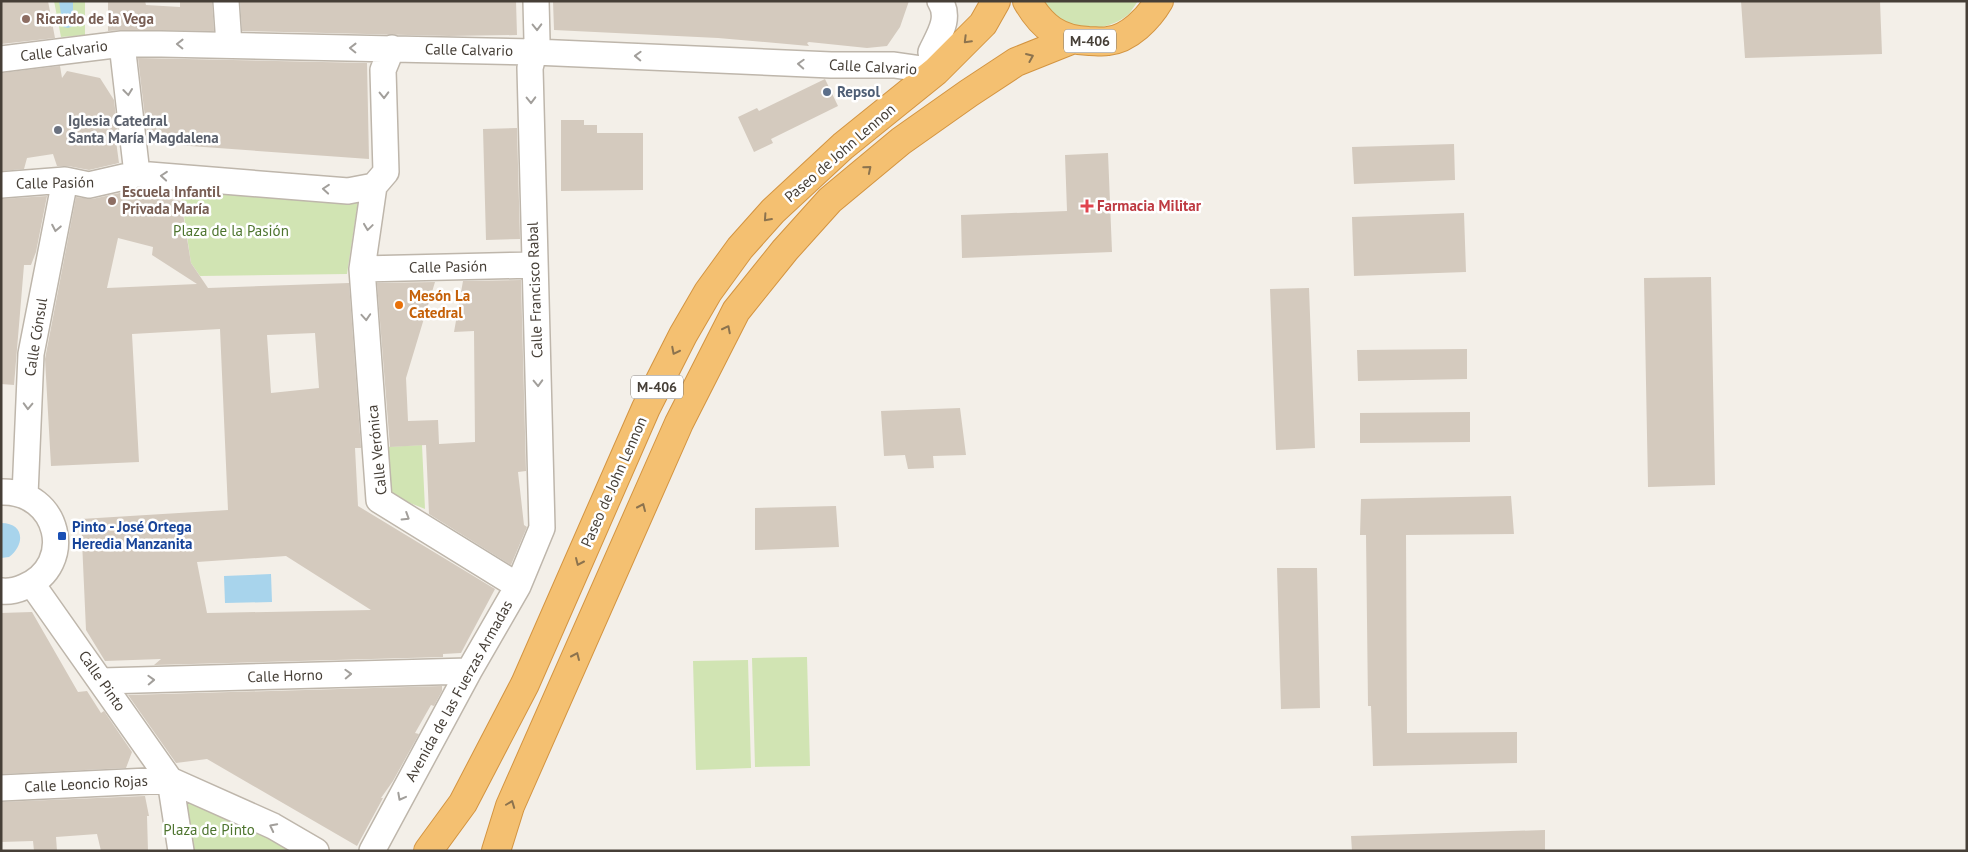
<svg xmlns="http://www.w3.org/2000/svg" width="1968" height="852" font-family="'PT Sans',sans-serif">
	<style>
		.green { fill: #d1e4b3 }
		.water { fill: #a8d4ec }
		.building { fill: #d4cabe; fill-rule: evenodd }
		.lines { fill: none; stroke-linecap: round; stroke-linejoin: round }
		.minor-casing { stroke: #beb6ab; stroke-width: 28 }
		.highway-casing { stroke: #d39441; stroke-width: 30 }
		.minor { stroke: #fff; stroke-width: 25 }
		.highway { stroke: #f4c071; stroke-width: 28 }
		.oneway { stroke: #a29f9b }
		.oneway2 { stroke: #8c734e }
		.education-dot { fill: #8d6e63; stroke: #fff; stroke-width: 2 }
		.service-dot { fill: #5c6f8a; stroke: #fff; stroke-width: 2 }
		.worship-dot { fill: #6b7280; stroke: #fff; stroke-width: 2 }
		.health-dot { fill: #e0444e; stroke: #fff; stroke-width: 2 }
		.food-dot { fill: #e8710a; stroke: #fff; stroke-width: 2 }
		.transit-dot { fill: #1a4fb4; stroke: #fff; stroke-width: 2 }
		.labels { text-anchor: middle; stroke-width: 5; stroke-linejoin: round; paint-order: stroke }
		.shield { fill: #fff; stroke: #7e7973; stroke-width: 1 }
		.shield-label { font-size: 14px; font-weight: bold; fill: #463f37 }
		.education-label { font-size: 15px; font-weight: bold; fill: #785e54; stroke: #fff; text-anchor: start }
		.street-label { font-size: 15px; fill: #463f37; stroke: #fff }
		.service-label { font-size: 15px; font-weight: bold; fill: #4e5e75; stroke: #fff; text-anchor: start }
		.worship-label { font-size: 15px; font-weight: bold; fill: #5b616d; stroke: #fff; text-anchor: start }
		.health-label { font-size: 15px; font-weight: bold; fill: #be3a42; stroke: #fff; text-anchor: start }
		.park-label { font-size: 15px; fill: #4d742e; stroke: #fff }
		.food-label { font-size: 15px; font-weight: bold; fill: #c56008; stroke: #fff; text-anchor: start }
		.transit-label { font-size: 15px; font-weight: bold; fill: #164399; stroke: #fff; text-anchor: start }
	</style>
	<rect width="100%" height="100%" fill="#f3efe8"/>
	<path class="green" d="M 54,1 L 85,1 L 85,35 L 61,37 Z
		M 1041,1 L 1138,1 C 1135,5 1132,10 1129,14 C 1111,29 1080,35 1060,21 C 1053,16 1047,7 1041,1 Z
		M 179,183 L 359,195 L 347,274 L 200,276 L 191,263 Z
		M 422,445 L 425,509 L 390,495 L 386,447 Z
		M 807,657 L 810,766 L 755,767 L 752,658 Z
		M 748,660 L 751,768 L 696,770 L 693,661 Z
		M 186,799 L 299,851 L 191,851 Z"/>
	<path class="water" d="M 59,1 L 73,1 L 73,26 L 68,28 L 63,27 Z
		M 1,523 C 25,523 25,545 9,557 L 1,558 Z
		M 271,574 L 272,602 L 225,603 L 224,576 Z"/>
	<path class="building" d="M 1,1 L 48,1 L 55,38 L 1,44 Z
		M 108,1 L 145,1 L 146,5 L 180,7 L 180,1 L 212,1 L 214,31 L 122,30 L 108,31 Z
		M 240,1 L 516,1 L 517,35 L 449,36 L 242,31 Z
		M 553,1 L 909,1 L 900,27 L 887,46 L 867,48 L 809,42 L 807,43 L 809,46 L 718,38 L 554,30 Z
		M 1741,1 L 1880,1 L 1882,54 L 1745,58 Z
		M 138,58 L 367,63 L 369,159 L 148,143 Z
		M 60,66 L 62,78 L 67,71 L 100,78 L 114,100 L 119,141 L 116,141 L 119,163 L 89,170 L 68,166 L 57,166 L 53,154 L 27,158 L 24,169 L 1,171 L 1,73 Z
		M 825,79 L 838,106 L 771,139 L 773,143 L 754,152 L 738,117 L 757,108 L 759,111 Z
		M 561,120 L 584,120 L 584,125 L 597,125 L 597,133 L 643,133 L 643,190 L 561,191 Z
		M 517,128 L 520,239 L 486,240 L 483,129 Z
		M 1454,144 L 1455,180 L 1354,184 L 1352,147 Z
		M 1108,153 L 1112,252 L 962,258 L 961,215 L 1067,211 L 1065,155 Z
		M 129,191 L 181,201 L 191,263 L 208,288 L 349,283 L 361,448 L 355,448 L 358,506 L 495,589 L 461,653 L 443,654 L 443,657 L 154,665 L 161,659 L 105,661 L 86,630 L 81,519 L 228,510 L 220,329 L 132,334 L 139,462 L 51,466 L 45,359 L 76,197 L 92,199 ZM 118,238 L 153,247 L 152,255 L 197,284 L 107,288 ZM 315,333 L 319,388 L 271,393 L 267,335 ZM 286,556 L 371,610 L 207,613 L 197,562 Z
		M 47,196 L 36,252 L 31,265 L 24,265 L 14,385 L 1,384 L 1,199 Z
		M 1464,213 L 1466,272 L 1354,276 L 1352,217 Z
		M 1711,277 L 1715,485 L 1648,487 L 1644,278 Z
		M 521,280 L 526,471 L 518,472 L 524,525 L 527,527 L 511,565 L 429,514 L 426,445 L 390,447 L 377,283 L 435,282 L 406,378 L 408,421 L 438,420 L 439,444 L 475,442 L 474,331 L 454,332 L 463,281 Z
		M 1309,288 L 1315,448 L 1276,450 L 1270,289 Z
		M 1467,349 L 1467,379 L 1358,381 L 1357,350 Z
		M 960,408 L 966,455 L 933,456 L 934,468 L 908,469 L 905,455 L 884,456 L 881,411 Z
		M 1470,412 L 1470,442 L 1360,443 L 1360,413 Z
		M 1511,496 L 1514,534 L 1406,535 L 1407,733 L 1517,732 L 1517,763 L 1373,766 L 1371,706 L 1368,706 L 1366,535 L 1360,535 L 1361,499 Z
		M 836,506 L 839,547 L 755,550 L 755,508 Z
		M 1277,568 L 1317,568 L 1320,708 L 1281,709 Z
		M 32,612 L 78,692 L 87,691 L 101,713 L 104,711 L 132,752 L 126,768 L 1,774 L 1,613 Z
		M 442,686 L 442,691 L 434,706 L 431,705 L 415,733 L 419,734 L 393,781 L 381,798 L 383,798 L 357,846 L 207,759 L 176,763 L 128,695 Z
		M 145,796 L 149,816 L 147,816 L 148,851 L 101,851 L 97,834 L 56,837 L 57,851 L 34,851 L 33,841 L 1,842 L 1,802 Z
		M 1545,830 L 1545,851 L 1352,851 L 1351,836 Z"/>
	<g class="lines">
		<g class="minor-casing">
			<path id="minor" d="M 226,1 L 229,45
				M 122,44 L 137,174
				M 1,59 L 122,44 L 161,44 L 534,52 L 831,65 L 894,65 L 936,71 L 931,52 C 939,35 951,18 940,1
				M 1,185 L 65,180 L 89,185 L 137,174 L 348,191 L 374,186
				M 374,186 L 362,269 L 379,500 L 518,586
				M 374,186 L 386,172 L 383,70 L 392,48
				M 362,269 L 535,265
				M 1,492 C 59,490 77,565 24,587 C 17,590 9,592 1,591
				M 25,495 L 31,354 L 65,180
				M 32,584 L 170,780 L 181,851
				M 102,681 L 469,671
				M 1,788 L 170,780 L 273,826 L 316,851
				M 372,851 L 469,671 L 518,586 L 542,528 L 530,68 L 537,41 L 536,1"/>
		</g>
		<g class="highway-casing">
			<path id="highway" d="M 1027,1 C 1042,27 1059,40 1089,41 C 1095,41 1102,42 1108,41 C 1129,39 1149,18 1159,1
				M 428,851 L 463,803 L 525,684 L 646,408 L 683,335 L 708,292 L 740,248 L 773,211 L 843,146 L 936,71 L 983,24 L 996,1
				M 496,851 L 510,806 L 679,423 L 736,311 L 785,250 L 830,200 L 901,141 L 969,93 L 1016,62 L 1071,40"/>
		</g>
		<use href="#minor" class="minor"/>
		<use href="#highway" class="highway"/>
	</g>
	<defs><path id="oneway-chevron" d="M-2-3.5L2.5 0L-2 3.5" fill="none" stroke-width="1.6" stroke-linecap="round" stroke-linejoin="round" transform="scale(1.25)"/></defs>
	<g class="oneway">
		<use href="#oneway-chevron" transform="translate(537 27) rotate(89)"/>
		<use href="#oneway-chevron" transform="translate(180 44) rotate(-179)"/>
		<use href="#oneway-chevron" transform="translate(353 48) rotate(-179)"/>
		<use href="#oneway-chevron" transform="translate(638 56) rotate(-178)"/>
		<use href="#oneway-chevron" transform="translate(801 64) rotate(-177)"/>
		<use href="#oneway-chevron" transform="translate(128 92) rotate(83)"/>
		<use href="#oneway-chevron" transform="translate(384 95) rotate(89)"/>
		<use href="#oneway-chevron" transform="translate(531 100) rotate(89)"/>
		<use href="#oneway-chevron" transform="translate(164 176) rotate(-175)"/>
		<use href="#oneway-chevron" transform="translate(326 189) rotate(-175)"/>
		<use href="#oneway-chevron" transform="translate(368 227) rotate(98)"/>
		<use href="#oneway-chevron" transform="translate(56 228) rotate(101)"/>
		<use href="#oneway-chevron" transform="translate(366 317) rotate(86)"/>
		<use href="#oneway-chevron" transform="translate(538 383) rotate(88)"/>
		<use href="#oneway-chevron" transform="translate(28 406) rotate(92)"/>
		<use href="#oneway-chevron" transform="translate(406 517) rotate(32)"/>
		<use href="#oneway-chevron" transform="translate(348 674) rotate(-2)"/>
		<use href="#oneway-chevron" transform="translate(151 680) rotate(-2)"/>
		<use href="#oneway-chevron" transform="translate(401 797) rotate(118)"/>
		<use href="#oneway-chevron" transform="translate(273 827) rotate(-153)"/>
	</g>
	<g class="oneway2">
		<use href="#oneway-chevron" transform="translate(967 40) rotate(135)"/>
		<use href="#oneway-chevron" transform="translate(1030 57) rotate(-23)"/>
		<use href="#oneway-chevron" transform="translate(868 169) rotate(-40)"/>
		<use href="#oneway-chevron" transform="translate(767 218) rotate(132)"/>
		<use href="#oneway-chevron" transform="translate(727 329) rotate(-63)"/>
		<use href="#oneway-chevron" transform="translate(675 351) rotate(117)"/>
		<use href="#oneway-chevron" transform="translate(642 507) rotate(-66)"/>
		<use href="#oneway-chevron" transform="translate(579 562) rotate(114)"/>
		<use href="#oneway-chevron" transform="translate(576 656) rotate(-66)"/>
		<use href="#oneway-chevron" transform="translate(511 804) rotate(-69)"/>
	</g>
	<g class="education-dot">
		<circle cx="26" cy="19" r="5"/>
		<circle cx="112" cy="201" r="5"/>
	</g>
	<circle class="service-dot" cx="827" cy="92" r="5"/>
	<circle class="worship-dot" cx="58" cy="130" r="5"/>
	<path class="health-dot" d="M1084.5 198.5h5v5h5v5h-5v5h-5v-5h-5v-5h5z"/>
	<circle class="food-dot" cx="399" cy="305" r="5"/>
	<rect class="transit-dot" x="57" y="531" width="10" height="10" rx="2.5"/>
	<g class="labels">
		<g class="shield">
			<rect x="1064" y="29.5" width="52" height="23" rx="4"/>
			<rect x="631" y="375.5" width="52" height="23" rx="4"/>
		</g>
		<g class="shield-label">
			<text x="1090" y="46">M-406</text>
			<text x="657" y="392">M-406</text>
		</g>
		<g class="education-label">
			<text x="36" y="24">Ricardo de la Vega</text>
			<text x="122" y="197">Escuela Infantil<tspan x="122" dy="17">Privada María</tspan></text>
		</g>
		<g class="street-label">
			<text transform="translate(469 50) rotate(1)" y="5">Calle Calvario</text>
			<text transform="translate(64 51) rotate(-7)" y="5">Calle Calvario</text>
			<text transform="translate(873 67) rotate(3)" y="5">Calle Calvario</text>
			<text transform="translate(840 153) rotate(-41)" y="5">Paseo de John Lennon</text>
			<text transform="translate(55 183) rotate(-1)" y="5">Calle Pasión</text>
			<text transform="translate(448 267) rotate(-1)" y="5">Calle Pasión</text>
			<text transform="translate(535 290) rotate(-92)" y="5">Calle Francisco Rabal</text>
			<text transform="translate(36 337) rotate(-81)" y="5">Calle Cónsul</text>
			<text transform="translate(377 450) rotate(-96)" y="5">Calle Verónica</text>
			<text transform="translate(614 482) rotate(-66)" y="5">Paseo de John Lennon</text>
			<text transform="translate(285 676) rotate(-2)" y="5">Calle Horno</text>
			<text transform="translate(102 681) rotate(55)" y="5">Calle Pinto</text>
			<text transform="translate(459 691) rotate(-61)" y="5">Avenida de las Fuerzas Armadas</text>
			<text transform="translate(86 784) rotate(-3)" y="5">Calle Leoncio Rojas</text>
		</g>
		<g class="service-label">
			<text x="837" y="97">Repsol</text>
		</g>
		<g class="worship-label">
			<text x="68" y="126">Iglesia Catedral<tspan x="68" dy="17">Santa María Magdalena</tspan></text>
		</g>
		<g class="health-label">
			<text x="1097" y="211">Farmacia Militar</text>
		</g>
		<g class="park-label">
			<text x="231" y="236">Plaza de la Pasión</text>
			<text x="209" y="835">Plaza de Pinto</text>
		</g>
		<g class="food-label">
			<text x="409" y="301">Mesón La<tspan x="409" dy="17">Catedral</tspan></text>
		</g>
		<g class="transit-label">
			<text x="72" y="532">Pinto - José Ortega<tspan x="72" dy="17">Heredia Manzanita</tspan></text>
		</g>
	</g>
	<rect width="1968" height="852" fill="none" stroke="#463f37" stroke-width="5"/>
</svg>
